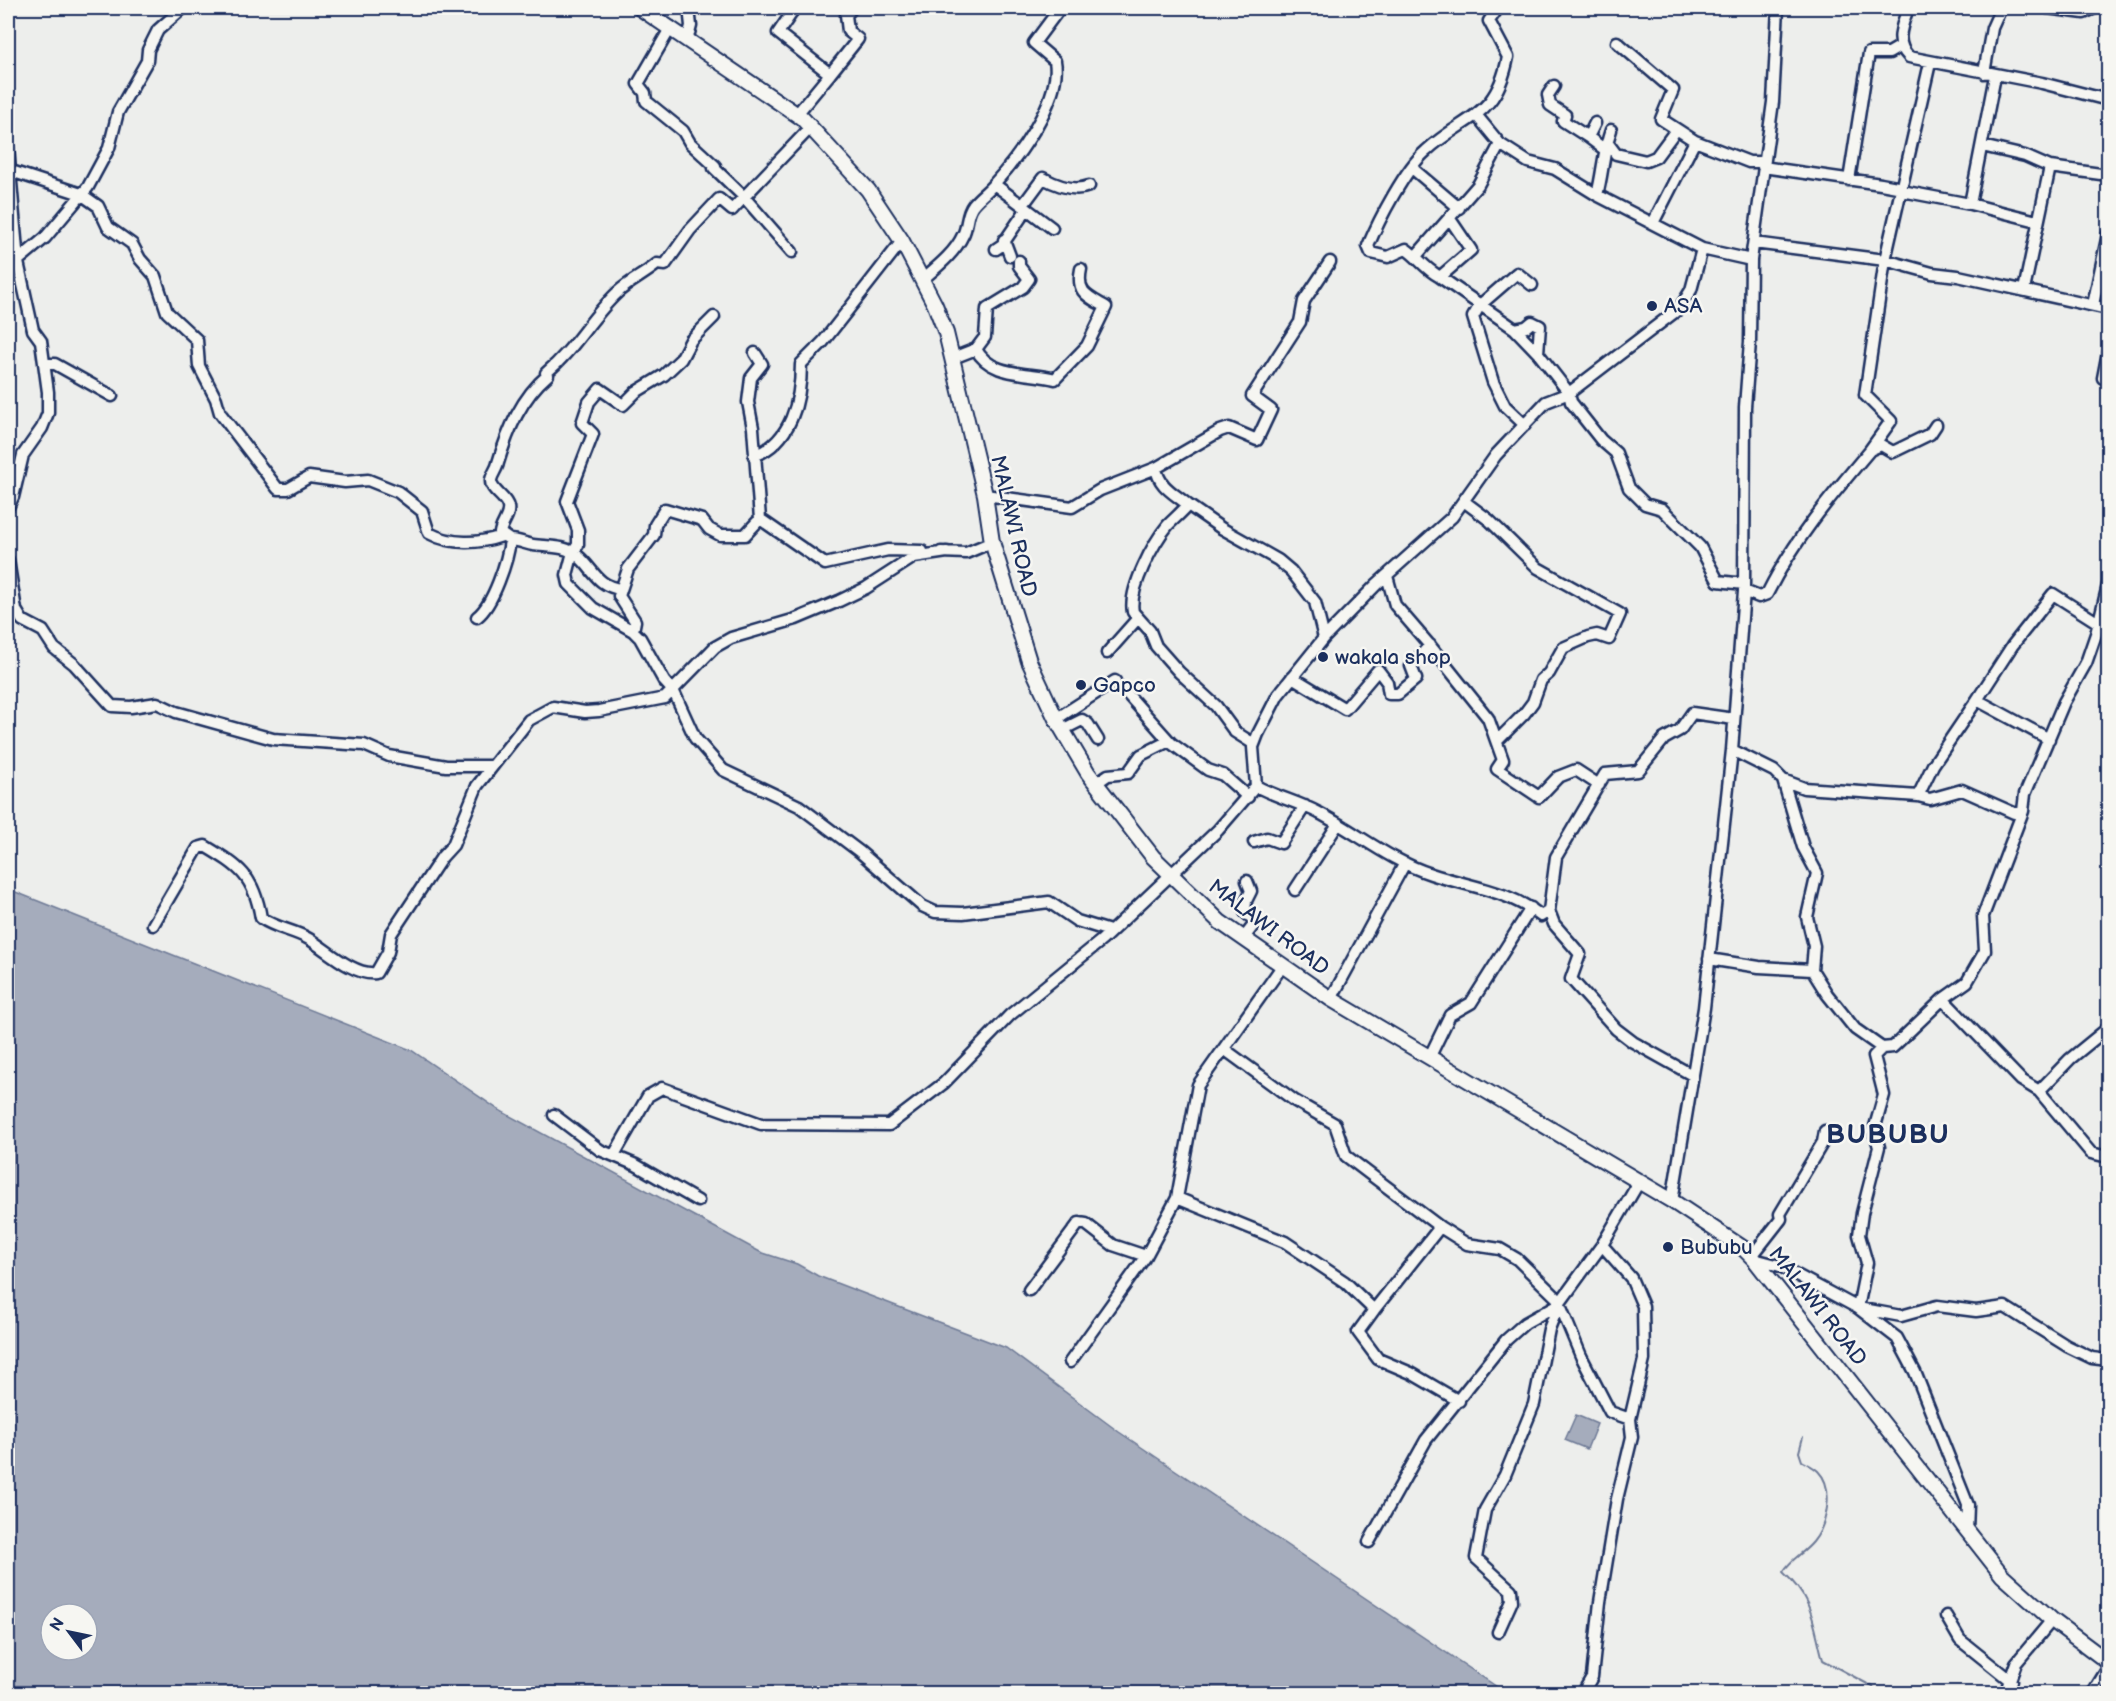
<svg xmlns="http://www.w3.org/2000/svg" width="2116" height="1701" font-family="'Balsamiq Sans',sans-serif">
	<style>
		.water { fill: #a5acbc; stroke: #6e7a96; stroke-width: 1.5; fill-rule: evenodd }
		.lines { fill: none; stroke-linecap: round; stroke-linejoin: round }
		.stream { stroke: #6e7a96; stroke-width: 2 }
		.minor-casing { stroke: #1b2f5e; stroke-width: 15 }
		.major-casing { stroke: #1b2f5e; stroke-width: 18 }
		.minor { stroke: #f6f6f2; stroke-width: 10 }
		.major { stroke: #f6f6f2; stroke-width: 14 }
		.poi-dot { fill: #1b2f5e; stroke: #f6f6f2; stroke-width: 2 }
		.labels { text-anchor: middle; stroke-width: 5; stroke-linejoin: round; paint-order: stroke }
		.poi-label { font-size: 21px; fill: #1b2f5e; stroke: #f6f6f2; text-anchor: start }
		.street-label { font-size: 21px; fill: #1b2f5e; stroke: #f6f6f2 }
		.district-label { font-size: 27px; font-weight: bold; letter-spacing: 1.5px; fill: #1b2f5e; stroke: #f6f6f2 }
	</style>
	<rect width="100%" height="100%" fill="#edeeec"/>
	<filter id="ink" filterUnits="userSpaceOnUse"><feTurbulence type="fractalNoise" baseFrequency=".0167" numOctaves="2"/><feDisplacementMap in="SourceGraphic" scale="12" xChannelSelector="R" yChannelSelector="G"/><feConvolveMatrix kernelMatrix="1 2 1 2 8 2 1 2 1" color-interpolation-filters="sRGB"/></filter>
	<g filter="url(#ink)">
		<path class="water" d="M 8,889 L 411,1050 L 499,1110 L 760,1252 L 797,1264 L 818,1276 L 1006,1348 L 1119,1432 L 1506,1693 L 8,1693 ZM 51,1614 L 87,1614 L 87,1650 L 51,1650 Z
			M 1576,1415 L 1597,1424 L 1587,1449 L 1565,1440 Z"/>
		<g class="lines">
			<path class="stream" d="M 1803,1437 L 1799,1452 L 1802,1461 C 1807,1464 1814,1467 1818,1471 C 1835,1488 1827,1525 1813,1542 C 1804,1553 1791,1559 1783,1572 C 1814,1600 1813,1623 1823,1660 L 1873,1687 L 1875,1694"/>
			<g class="minor-casing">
				<path id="minor" d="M 792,8 L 791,14 L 778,33 L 830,74 L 797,114
					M 1908,8 C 1902,26 1894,42 1909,57 L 2042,83 L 2108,100
					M 2047,8 L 2084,13 L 2095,8
					M 688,37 L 691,26 L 689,8
					M 1617,42 L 1673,90 L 1661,119 L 1695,141 L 1653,223
					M 1984,73 L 1992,28 L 2001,8
					M 830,74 L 858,39 L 848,31 L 846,15 L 852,8
					M 1554,86 L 1548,95 L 1550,105 L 1565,115 L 1563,121 L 1588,137
					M 1477,116 L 1500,144 L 1528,162 L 1555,169 L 1597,195 L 1702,249 L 1751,260
					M 1595,123 L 1588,137 L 1604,149
					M 1695,141 L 1749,162 L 1764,162
					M 1607,142 L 1616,154 L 1646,161 L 1656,157 L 1676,130
					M 1982,146 L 2025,156 L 2050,167 L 2024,290
					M 8,148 L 18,262 L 33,330 L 41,341 L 48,392 L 48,413 L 42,428 L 23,455 L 13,497 L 8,507
					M 1763,167 L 1881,184 L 1897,187 L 1902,191 L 1970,204 L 2037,221
					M 2050,167 L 2108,175
					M 1412,168 L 1459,208
					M 11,171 L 81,194 L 98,206 L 108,227 L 132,244 L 140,259 L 155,276 L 167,312 L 197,340 L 199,366 L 216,399 L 220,413 L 278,489 L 288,489 L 309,477 L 345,482 L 368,480 L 398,492 L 422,511 L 429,533 C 451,545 479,544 502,536
					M 1849,180 L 1869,53 L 1889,53 L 1901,46
					M 994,184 L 1052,228
					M 1597,195 C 1603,173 1603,152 1611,130
					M 1970,204 L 1995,76
					M 1023,205 L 1043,178 C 1056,185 1075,192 1089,186
					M 1450,219 L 1471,250 L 1440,277 C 1424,268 1420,259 1406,249 L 1388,257 L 1371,253 L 1368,246 C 1379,220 1405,169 1426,151 C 1465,115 1496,119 1508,57 L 1489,21 L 1498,8
					M 1004,240 L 1010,256
					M 1754,243 L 1885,260 L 1932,273 L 1958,276 L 2108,309
					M 996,249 L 1002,245 L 1026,210
					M 792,252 L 744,197 L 811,127
					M 1416,256 L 1478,185 L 1500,144
					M 8,269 L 45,238 L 88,187 L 109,148 L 118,112 L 147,61 L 148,50 L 158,30 L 183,8
					M 1440,277 L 1515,329 L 1538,353 L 1569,393 L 1571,402 L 1601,440 L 1616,453 L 1629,488 L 1645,504 L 1662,509 L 1700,547 L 1718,581 L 1744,584
					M 923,279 C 937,267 955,253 963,235 C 968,226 966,214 973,205 C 978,198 987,192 993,185 C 1018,158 1062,99 1055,61 L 1034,43 L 1060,8
					M 2093,305 L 2108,234
					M 714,317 L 691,340 L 681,359 L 664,375 L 636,392 L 623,405 L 600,389 L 589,402 L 582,423 L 593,434 L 567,501 L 578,530 L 578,545 L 573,552 L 567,575 L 569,584 L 593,608 L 633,631 L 640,638 L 664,681 L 674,692 L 695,738 L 723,770 L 799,806 L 860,852 L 922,906 L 935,912 L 963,913 L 1049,902 L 1077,921 L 1110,931
					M 1515,329 L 1526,327 L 1532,322 L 1540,326 L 1538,353
					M 976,349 L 985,337 L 987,309 L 1023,287 L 1029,279 L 1019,266 L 1019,261
					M 755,353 L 762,364 L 751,378 L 748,402 L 753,428 L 760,519 L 825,564 L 888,550 L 922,551
					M 953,358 L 976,349 C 990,377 1028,372 1055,379 L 1087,346 L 1106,307 C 1087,296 1076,293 1081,269
					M 46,364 L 55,364 L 112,396
					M 2103,378 L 2108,352
					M 1525,425 L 1505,406 L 1493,382 L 1473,317 L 1480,305 L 1517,273 L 1532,285
					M 1870,450 L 1891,421 L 1865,395 L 1885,260 L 1930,63
					M 754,456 C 791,442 801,401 801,364 L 823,342 L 902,241
					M 1156,468 C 1159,487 1174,493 1188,505 C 1182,512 1175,518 1168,525 C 1154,542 1128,589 1133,612 L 1150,631 L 1156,646 L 1179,672 L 1216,706 L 1235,732 L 1254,744
					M 985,495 L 1072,507 L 1100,490 L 1156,468 L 1220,431 L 1229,428 L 1257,440 L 1271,410 L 1252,396 L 1300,322 L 1304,301 L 1330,262
					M 1465,502 L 1489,520 L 1538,568 L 1620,614 L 1609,639 L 1597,635 L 1588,637 L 1563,648 L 1549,673 L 1541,680 L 1533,702 L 1524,714 L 1497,741
					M 1188,505 L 1221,528 L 1278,560 L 1291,571 L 1315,602 L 1324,638
					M 510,540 C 519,540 526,544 533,545 C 549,547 565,545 578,556 C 594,569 596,586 621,589
					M 941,552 L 966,553 L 992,542
					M 8,560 L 16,610 L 22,620 L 43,631 L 54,648 L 74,664 L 112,706 L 131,707 L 157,703 L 176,712 L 273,739 L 364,745 L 389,756 L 446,766 L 490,766
					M 1387,576 L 1395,605 L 1432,648 L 1488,718 L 1503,760 L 1497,769 L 1539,797 L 1558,777 L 1576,770 L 1599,785
					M 1744,591 L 1759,597 L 1767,594 C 1794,540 1831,496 1870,450 L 1881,445 L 1893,452 L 1930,434 L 1936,425
					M 477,617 C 493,605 508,560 510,540 L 500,533 C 501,524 510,516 508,507 C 506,496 490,491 491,480 C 492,474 497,469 498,463 C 508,430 521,398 548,375 L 546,373 C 575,349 591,317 618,292 C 630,281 644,275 657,264 L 665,265 L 690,230 L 719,199 L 732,210 L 744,197 L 714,168 L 715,166 L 690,143 L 683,131 L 646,101 L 645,93 L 638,84 L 671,27
					M 633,631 L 635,621 L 619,596 L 628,569 L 654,535 L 655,525 L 665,509 L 702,520 L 709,529 L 720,535 L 745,535 L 760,519
					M 1107,653 L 1138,618
					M 1292,677 L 1345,709 L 1378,670 L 1387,682 L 1389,694 L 1398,694 L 1416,679 L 1411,666 L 1430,645
					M 1122,688 L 1171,743 L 1208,770 L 1223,775 L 1248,797
					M 1977,700 L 2012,646 L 2053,594 L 2108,629
					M 1056,719 L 1115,681
					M 1062,730 L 1082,720 L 1088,724 L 1098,740
					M 1732,750 L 1774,771 L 1783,780 L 1804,788 L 1918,796 L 1930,799 L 1962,790 L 2014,813 L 2022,813
					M 1783,780 L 1803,847 L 1817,873 L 1807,917 L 1814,946 L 1812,970 L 1827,994 L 1855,1029 L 1882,1048 L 1893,1047 L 1943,999 L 1967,982 L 1985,951 L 1983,916 L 2023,811 L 2025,794 L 2064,702 L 2086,663 L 2096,634 L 2108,585
					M 1095,784 L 1108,775 L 1128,773 L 1141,755 L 1169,741
					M 1256,786 C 1276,797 1299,802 1319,813 C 1356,832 1390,861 1431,874 C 1470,887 1508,890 1541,916 L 1549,911 L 1554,924 L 1580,954 L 1571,979 L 1616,1029 L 1633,1042 L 1692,1075
					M 1918,796 L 1933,765 L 1977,700 L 2049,739
					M 1254,842 L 1267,838 L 1281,843 L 1305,806
					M 1295,890 L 1338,824
					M 1549,911 L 1556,857 L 1605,774 L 1638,771 L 1664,739 L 1680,730 L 1692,713 L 1734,719
					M 153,925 L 198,848 L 205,846 C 240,867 254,876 261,918 C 277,929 294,930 309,939 C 327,950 354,976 376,973 L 388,952 L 391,934 L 442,857 L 453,845 L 477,786 L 529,720 L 553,707 L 585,712 L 599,711 L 665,698 L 715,647 L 731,638 L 796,619 L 839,601 L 866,588 L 914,557 L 947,552
					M 1243,939 L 1256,922 L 1245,912 L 1246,901 L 1251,891 L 1247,881
					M 1709,959 L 1759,967 L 1812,970
					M 1331,999 L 1405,863
					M 1943,999 L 2021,1080 L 2039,1091 L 2091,1153 L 2108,1157
					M 1882,1048 L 1874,1056 L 1884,1095 L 1874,1130 L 1879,1147 L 1862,1213 L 1859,1235 L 1867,1263 L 1858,1308 L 1901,1316 L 1937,1306 L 1976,1311 L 2005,1307 L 2067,1346 L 2092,1358 L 2108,1360
					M 1224,1049 L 1295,1101 L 1335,1124 L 1346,1156 L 1371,1175 L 1440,1227 L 1467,1244 L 1500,1249 L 1517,1259 L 1557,1298 L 1581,1356 L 1610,1412 L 1630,1419
					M 1429,1058 L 1450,1015 L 1471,1003 L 1531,908
					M 2039,1091 L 2070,1059 L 2108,1028
					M 554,1115 L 600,1150 L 636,1165 L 698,1201
					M 614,1155 L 648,1096 L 662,1088 L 761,1124 L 889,1125 L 944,1083 L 1010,1015 L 1102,940 L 1218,830 L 1256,786 L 1253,747 L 1258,734 L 1278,695 L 1324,638 L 1377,584 L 1452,517 L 1496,455 L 1546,402 L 1569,393 L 1680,308 L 1691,290 L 1702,249
					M 1177,1198 L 1285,1242 L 1345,1282 L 1374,1310 L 1358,1332 L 1378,1359 L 1411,1373 L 1459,1401
					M 1672,1201 L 1704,1008 L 1732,750 L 1744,591 L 1745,407 L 1750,342 L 1751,260 L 1773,102 L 1778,8
					M 1752,1256 L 1781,1219 L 1780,1214 L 1823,1142 L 1825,1131
					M 1754,1259 L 1780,1266 L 1858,1308 L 1897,1338 L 1915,1372 L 1968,1505 L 1967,1531
					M 1029,1290 L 1079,1223 L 1086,1224 L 1113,1245 L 1146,1256
					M 1374,1310 L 1440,1227
					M 1070,1362 L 1146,1256 L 1177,1198 L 1198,1085 L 1283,965
					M 1369,1542 L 1426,1440 L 1506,1340 L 1525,1323 L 1559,1304
					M 1946,1616 L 1960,1640 L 2011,1681
					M 1498,1632 L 1512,1601 L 1511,1590 L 1476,1558 L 1485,1510 L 1505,1475 L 1534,1404 L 1549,1329 L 1559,1304 L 1602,1245 L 1639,1182
					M 1582,1694 L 1592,1677 L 1600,1602 L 1617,1499 L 1632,1437 L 1630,1419 L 1644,1360 L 1643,1306 L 1631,1278 L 1602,1245
					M 2005,1694 L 2016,1663 L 2052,1620
					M 2092,1694 L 2108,1668"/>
			</g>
			<g class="major-casing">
				<path id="major" d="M 640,8 L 802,118 L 868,190 L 902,241 L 935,305 L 946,333 L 985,495 L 992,542 L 1029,661 L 1056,719 L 1088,773 L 1153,857 L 1220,922 L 1331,999 L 1672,1201 L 1743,1248 L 1754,1259 L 2002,1575 L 2052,1620 L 2108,1662"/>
			</g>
			<use href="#minor" class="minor"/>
			<use href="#major" class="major"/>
		</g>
	</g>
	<g class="poi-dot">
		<circle cx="1652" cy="306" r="6"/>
		<circle cx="1323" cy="657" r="6"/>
		<circle cx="1081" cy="685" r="6"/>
		<circle cx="1668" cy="1247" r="6"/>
	</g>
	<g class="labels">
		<g class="poi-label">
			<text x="1664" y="313">ASA</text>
			<text x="1335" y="664">wakala shop</text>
			<text x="1093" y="692">Gapco</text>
			<text x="1680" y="1254">Bububu</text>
		</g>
		<g class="street-label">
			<text transform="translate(1014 526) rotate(77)" y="7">MALAWI ROAD</text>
			<text transform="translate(1269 927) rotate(37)" y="7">MALAWI ROAD</text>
			<text transform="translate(1818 1306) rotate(52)" y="7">MALAWI ROAD</text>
		</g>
		<g class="district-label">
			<text x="1888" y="1143">BUBUBU</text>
		</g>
	</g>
	<rect width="2116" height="1701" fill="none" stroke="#f6f6f2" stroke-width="30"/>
	<rect x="15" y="15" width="2086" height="1671" fill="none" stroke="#1b2f5e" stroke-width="2" filter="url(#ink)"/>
	<g transform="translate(69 1632) rotate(302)"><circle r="28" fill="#f6f6f2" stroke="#9ea6b7" stroke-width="1.5"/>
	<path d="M0-4.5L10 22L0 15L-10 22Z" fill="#1b2f5e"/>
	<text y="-9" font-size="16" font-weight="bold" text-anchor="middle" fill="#1b2f5e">N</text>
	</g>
</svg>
